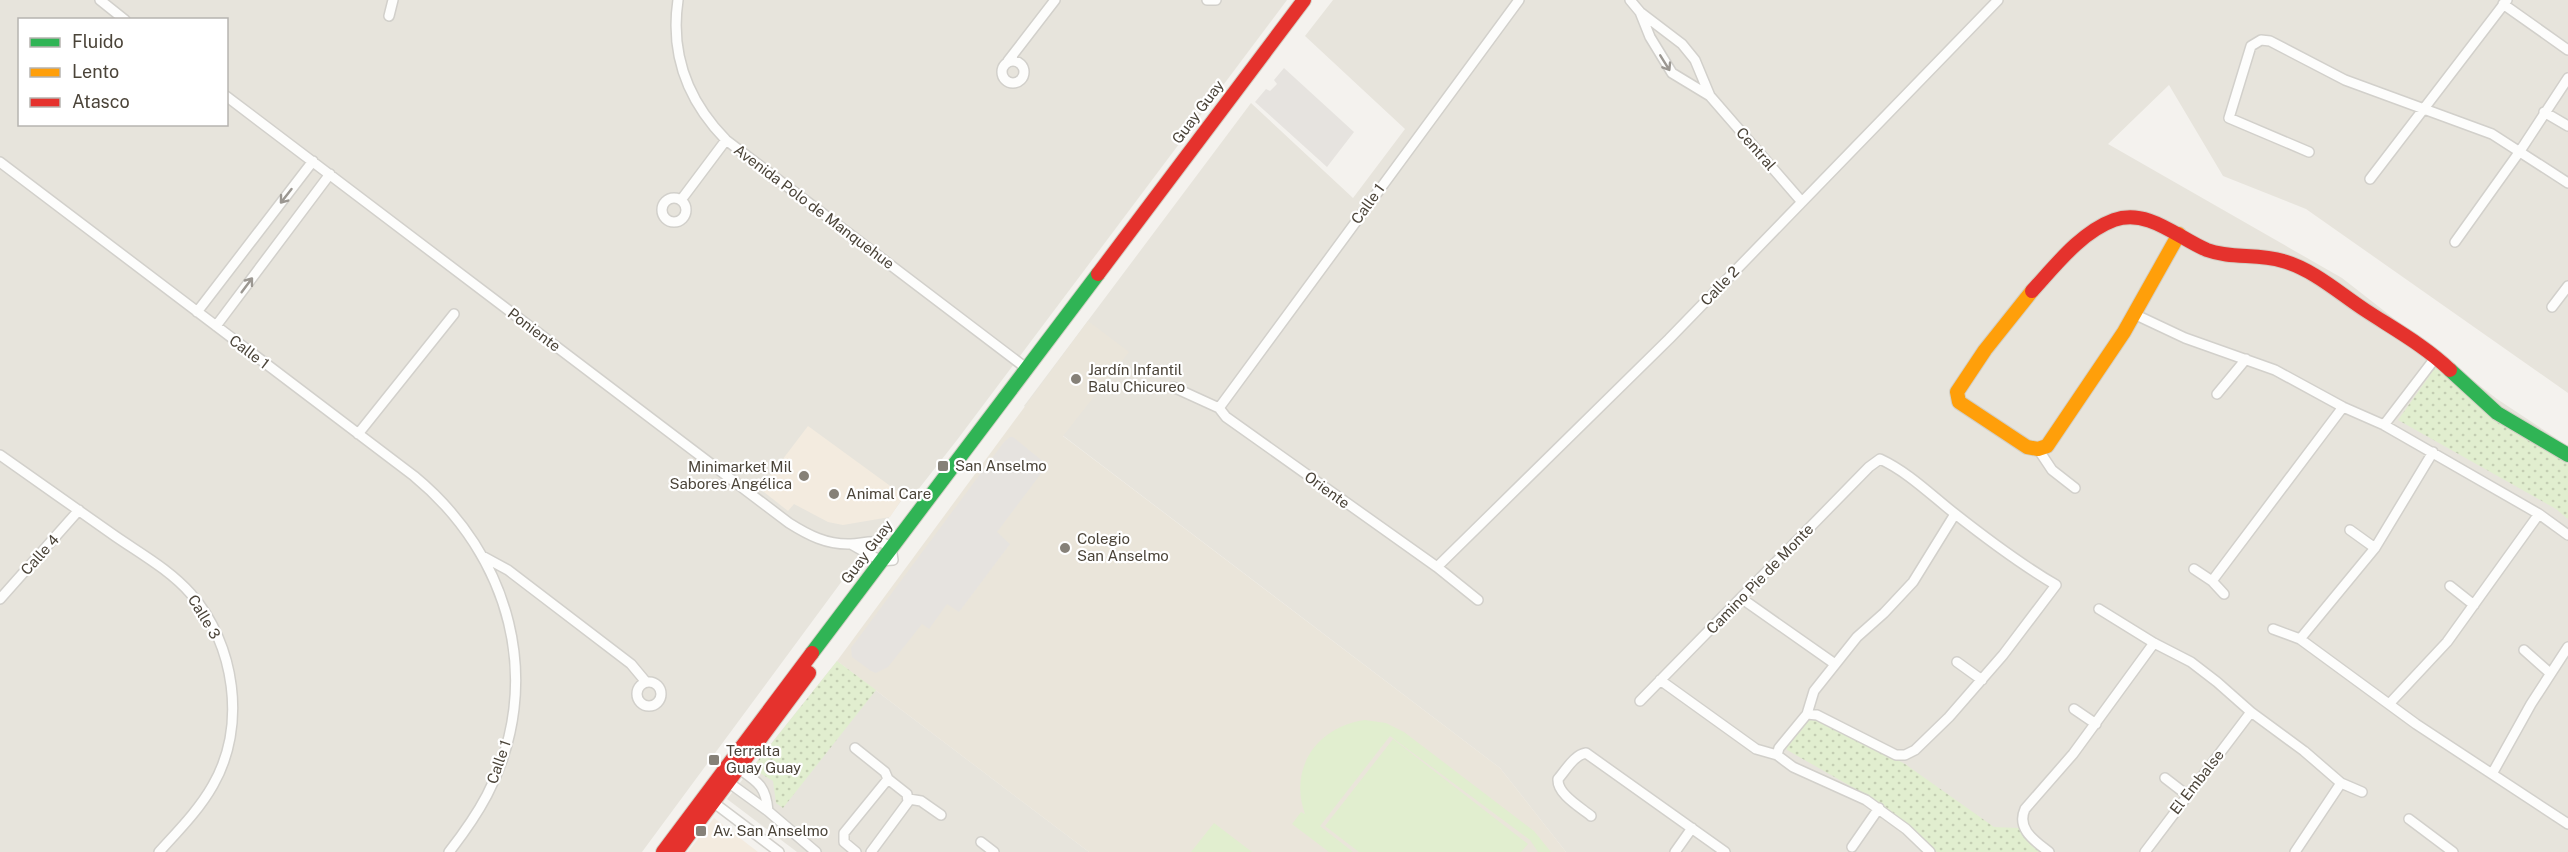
<svg xmlns="http://www.w3.org/2000/svg" width="2568" height="852" font-family="'Public Sans',sans-serif">
	<style>
		.residential { fill: #e7e4dc; fill-rule: evenodd }
		.commercial { fill: #f3ebdf }
		.education { fill: #eae5da }
		.park { fill: url(#park-dots) }
		.pitch { fill: #e1eecf }
		.parking { fill: #e6e3df }
		.lines { fill: none; stroke-linecap: round; stroke-linejoin: round }
		.street-casing { stroke: #d2d0cb; stroke-width: 12 }
		.fast-casing { stroke: #d3cfc5; stroke-width: 16 }
		.slow-casing { stroke: #d3cfc5; stroke-width: 16 }
		.jam-casing { stroke: #d3cfc5; stroke-width: 16 }
		.street { stroke: #fdfdfc; stroke-width: 9 }
		.fast { stroke: #30b455; stroke-width: 14 }
		.slow { stroke: #ff9f0a; stroke-width: 14 }
		.jam { stroke: #e5322d; stroke-width: 14 }
		.oneway { stroke: #9b9791 }
		.poi-dot { fill: #868178; stroke: #fff; stroke-width: 2 }
		.labels { text-anchor: middle; stroke-width: 4.5; stroke-linejoin: round; paint-order: stroke }
		.street-label { font-size: 15px; fill: #4b4439; stroke: #fff }
		.poi-label { font-size: 15px; fill: #4b4439; stroke: #fff; text-anchor: start }
	</style>
	<defs>
		<pattern id="park-dots" width="8" height="8" patternUnits="userSpaceOnUse" patternTransform="scale(1.5)"><rect width="8" height="8" fill="#e1eecf"/><path d="M2 2h.1M6 6h.1" fill="none" stroke="#c3cdb2" stroke-width="1.8" stroke-linecap="round"/></pattern>
	</defs>
	<rect width="100%" height="100%" fill="#f4f2ee"/>
	<path class="residential" d="M 0,0 L 1287,0 L 957,440 L 910,500 L 904,497 L 642,852 L 0,852 ZM 20,20 L 226,20 L 226,124 L 20,124 Z
		M 1333,0 L 2568,0 L 2568,393 L 2306,209 L 2223,176 L 2169,85 L 2108,144 L 2342,278 L 2497,399 L 2568,446 L 2568,852 L 1566,852 L 1500,768 L 1024,406 L 1251,103 L 1353,198 L 1405,129 L 1305,36 Z
		M 837,661 L 1089,852 L 797,852 L 727,799 Z"/>
	<path class="commercial" d="M 808,426 L 904,496 L 890,517 L 843,525 L 828,522 L 794,504 L 788,511 L 760,489 Z
		M 714,818 L 758,852 L 688,852 Z"/>
	<path class="education" d="M 1088,321 L 1129,352 L 1063,436 L 1500,768 L 1566,852 L 1089,852 L 837,661 Z"/>
	<path class="park" d="M 2437,365 L 2489,416 L 2568,464 L 2568,519 L 2556,509 L 2398,420 Z
		M 837,661 L 876,690 L 783,808 L 776,803 L 773,781 L 752,768 Z
		M 1811,715 L 1905,764 L 1994,827 L 2019,828 L 2024,836 L 2045,852 L 1937,852 L 1882,804 L 1787,750 L 1786,747 Z"/>
	<path class="pitch" d="M 1365,720 L 1386,723 L 1404,732 L 1534,831 L 1551,852 L 1538,852 L 1530,840 L 1390,736 L 1320,826 L 1353,852 L 1329,852 L 1292,824 L 1301,812 L 1305,814 C 1288,768 1318,726 1365,720 Z
		M 1393,739 L 1528,844 L 1521,852 L 1359,852 L 1325,826 Z
		M 1214,823 L 1252,852 L 1191,852 Z"/>
	<path class="parking" d="M 1284,68 L 1354,132 L 1327,167 L 1255,102 L 1266,89 L 1270,91 L 1277,84 L 1274,80 Z
		M 1010,437 L 1013,437 L 1045,463 L 1046,467 L 997,532 L 1010,544 L 959,612 L 947,604 L 929,629 L 922,624 L 888,667 L 876,673 L 871,671 L 852,657 L 851,648 L 1004,442 Z"/>
	<g class="lines">
		<g class="street-casing">
			<path id="street" d="M 100,0 L 125,20
				M 678,0 C 670,54 688,101 726,140 L 1026,368
				M 1207,0 L 1216,0
				M 1630,0 L 1640,12 L 1682,44 L 1695,60 L 1710,96 L 1802,202
				M 2503,4 L 2568,50
				M 1640,12 L 1650,37 L 1672,73 L 1710,96
				M 389,16 L 393,0
				M1002 72a11 11 0 1 1 22 0a11 11 0 1 1-22 0Z
				M 1008,61 L 1055,0
				M 226,96 L 789,523 C 808,535 827,545 851,544 C 866,543 877,538 891,547 L 893,560 L 881,561 L 851,544
				M 2544,112 L 2568,126
				M 2309,152 L 2229,118 L 2251,46 L 2261,40 L 2270,41 L 2345,80 L 2492,134 L 2568,183
				M 0,162 L 414,476 C 510,555 546,682 487,795 C 476,816 463,834 449,852
				M 2370,179 L 2507,0
				M662 210a12 12 0 1 1 24 0a12 12 0 1 1-24 0Z
				M 681,200 L 726,140
				M 2455,242 L 2520,151 L 2568,78
				M 2552,307 L 2568,286
				M 197,312 L 313,161
				M 2134,314 L 2185,338 L 2275,370 L 2343,407 L 2384,425 L 2539,514 L 2568,535
				M 216,326 L 330,174
				M 1173,387 L 1219,408 L 1226,417 L 1437,567 L 1478,600
				M 2217,394 L 2246,359
				M 1219,408 L 1519,0
				M 2384,425 L 2436,357
				M 358,434 L 454,314
				M 2038,449 L 2052,470 L 2075,488
				M 0,455 C 38,482 77,509 115,536 C 141,554 170,570 191,594 C 235,644 247,726 213,785 C 199,810 178,831 159,852
				M 2350,530 L 2375,548
				M 484,557 L 508,570 L 631,664 L 646,682
				M 1437,567 L 1669,339 L 1998,0
				M 2194,569 L 2212,581 L 2224,594
				M 2212,581 L 2343,407
				M 2450,586 L 2474,605
				M 1741,598 L 1835,664
				M 0,599 L 79,510
				M 2099,609 L 2154,643 L 2191,662 L 2217,682 L 2251,712 L 2304,751 L 2341,783 L 2362,792
				M 2273,629 L 2300,639 L 2416,724 L 2568,824
				M 2300,639 L 2375,548 L 2433,452
				M 2524,650 L 2550,673
				M 1957,662 L 1982,680
				M 1660,680 L 1756,749 L 1777,755 L 1793,767 L 1866,800 L 1906,829 L 1930,852
				M637 694a12 12 0 1 1 24 0a12 12 0 1 1-24 0Z
				M 1640,701 L 1869,467 L 1880,459 C 1908,472 1930,494 1954,513 C 1987,539 2020,564 2056,585 L 2003,655 L 1949,717 L 1915,750 L 1905,755 L 1896,755 L 1817,715 L 1807,714
				M 2390,703 L 2447,642 L 2539,514
				M 2074,709 L 2096,724
				M 855,748 L 885,772 L 888,779
				M 1777,755 L 1779,748 L 1807,714 L 1814,691 L 1857,637 L 1884,613 L 1913,582 L 1955,514
				M 738,768 C 758,782 766,786 768,811
				M 2492,774 L 2531,704 L 2568,647
				M 2165,778 L 2187,795
				M 728,782 L 768,811 L 816,852
				M 709,799 L 779,852
				M 909,799 L 921,801 L 941,815
				M 1591,816 C 1580,807 1557,794 1558,779 C 1566,770 1574,755 1586,753 L 1725,852
				M 2409,819 L 2453,852
				M 981,842 L 994,852
				M 1852,847 L 1879,808
				M 856,852 L 844,842 L 844,833 L 888,779 L 907,794 L 908,802 L 871,852
				M 1675,852 L 1692,828
				M 2049,852 C 2035,841 2016,829 2025,809 L 2073,754 L 2154,643
				M 2145,852 L 2251,712
				M 2295,852 L 2341,783"/>
		</g>
		<g class="fast-casing">
			<path id="fast" d="M 2450,370 L 2497,413 L 2568,455
				M 812,653 L 1098,274"/>
		</g>
		<g class="slow-casing">
			<path id="slow" d="M 2032,291 L 1985,350 L 1957,392 L 1959,402 L 2027,447 L 2038,449 L 2047,446 L 2124,332 L 2179,234"/>
		</g>
		<g class="jam-casing">
			<path id="jam" d="M 1098,274 L 1304,0
				M 2032,291 C 2055,266 2081,232 2114,220 C 2148,208 2178,238 2207,250 C 2231,259 2258,253 2283,261 C 2314,270 2339,293 2365,310 C 2394,329 2425,346 2450,370
				M 663,852 L 812,653
				M 676,852 L 809,673"/>
		</g>
		<use href="#street" class="street"/>
		<use href="#fast" class="fast"/>
		<use href="#slow" class="slow"/>
		<use href="#jam" class="jam"/>
	</g>
	<defs><path id="oneway-shaft" d="M-6 0H5M1.5-3L5.5 0L1.5 3" fill="none" stroke-width="1.6" stroke-linecap="round" stroke-linejoin="round" transform="scale(1.5)"/></defs>
	<g class="oneway">
		<use href="#oneway-shaft" transform="translate(1665 63) rotate(58)"/>
		<use href="#oneway-shaft" transform="translate(286 196) rotate(128)"/>
		<use href="#oneway-shaft" transform="translate(247 285) rotate(-53)"/>
	</g>
	<g class="poi-dot">
		<circle cx="1076" cy="379" r="6"/>
		<rect x="937" y="460" width="12" height="12" rx="3"/>
		<circle cx="804" cy="476" r="6"/>
		<circle cx="834" cy="494" r="6"/>
		<circle cx="1065" cy="548" r="6"/>
		<rect x="708" y="754" width="12" height="12" rx="3"/>
		<rect x="695" y="825" width="12" height="12" rx="3"/>
	</g>
	<g class="labels">
		<g class="street-label">
			<text transform="translate(1198 112) rotate(-53)" y="5">Guay Guay</text>
			<text transform="translate(1756 149) rotate(49)" y="5">Central</text>
			<text transform="translate(1368 204) rotate(-54)" y="5">Calle 1</text>
			<text transform="translate(814 207) rotate(37)" y="5">Avenida Polo de Manquehue</text>
			<text transform="translate(1720 286) rotate(-46)" y="5">Calle 2</text>
			<text transform="translate(534 330) rotate(37)" y="5">Poniente</text>
			<text transform="translate(249 352) rotate(37)" y="5">Calle 1</text>
			<text transform="translate(1327 490) rotate(36)" y="5">Oriente</text>
			<text transform="translate(867 552) rotate(-53)" y="5">Guay Guay</text>
			<text transform="translate(40 555) rotate(-48)" y="5">Calle 4</text>
			<text transform="translate(1760 579) rotate(-46)" y="5">Camino Pie de Monte</text>
			<text transform="translate(204 617) rotate(59)" y="5">Calle 3</text>
			<text transform="translate(499 762) rotate(-71)" y="5">Calle 1</text>
			<text transform="translate(2197 782) rotate(-52)" y="5">El Embalse</text>
		</g>
		<g class="poi-label">
			<text x="1088" y="375">Jardín Infantil<tspan x="1088" dy="17">Balu Chicureo</tspan></text>
			<text x="955" y="471">San Anselmo</text>
			<text x="792" y="472" text-anchor="end">Minimarket Mil<tspan x="792" dy="17">Sabores Angélica</tspan></text>
			<text x="846" y="499">Animal Care</text>
			<text x="1077" y="544">Colegio<tspan x="1077" dy="17">San Anselmo</tspan></text>
			<text x="726" y="756">Terralta<tspan x="726" dy="17">Guay Guay</tspan></text>
			<text x="713" y="836">Av. San Anselmo</text>
		</g>
	</g>
	<rect x="18" y="18" width="210" height="108" fill="#ffffff" stroke="#b7b4b0" stroke-width="1.5"/>
	<rect x="30" y="38" width="30" height="9" fill="#30b455" stroke="#b7b4b0" stroke-width="1.5"/>
	<text x="72" y="48" font-size="18" fill="#4b4439">Fluido</text>
	<rect x="30" y="68" width="30" height="9" fill="#ff9f0a" stroke="#b7b4b0" stroke-width="1.5"/>
	<text x="72" y="78" font-size="18" fill="#4b4439">Lento</text>
	<rect x="30" y="98" width="30" height="9" fill="#e5322d" stroke="#b7b4b0" stroke-width="1.5"/>
	<text x="72" y="108" font-size="18" fill="#4b4439">Atasco</text>
</svg>
